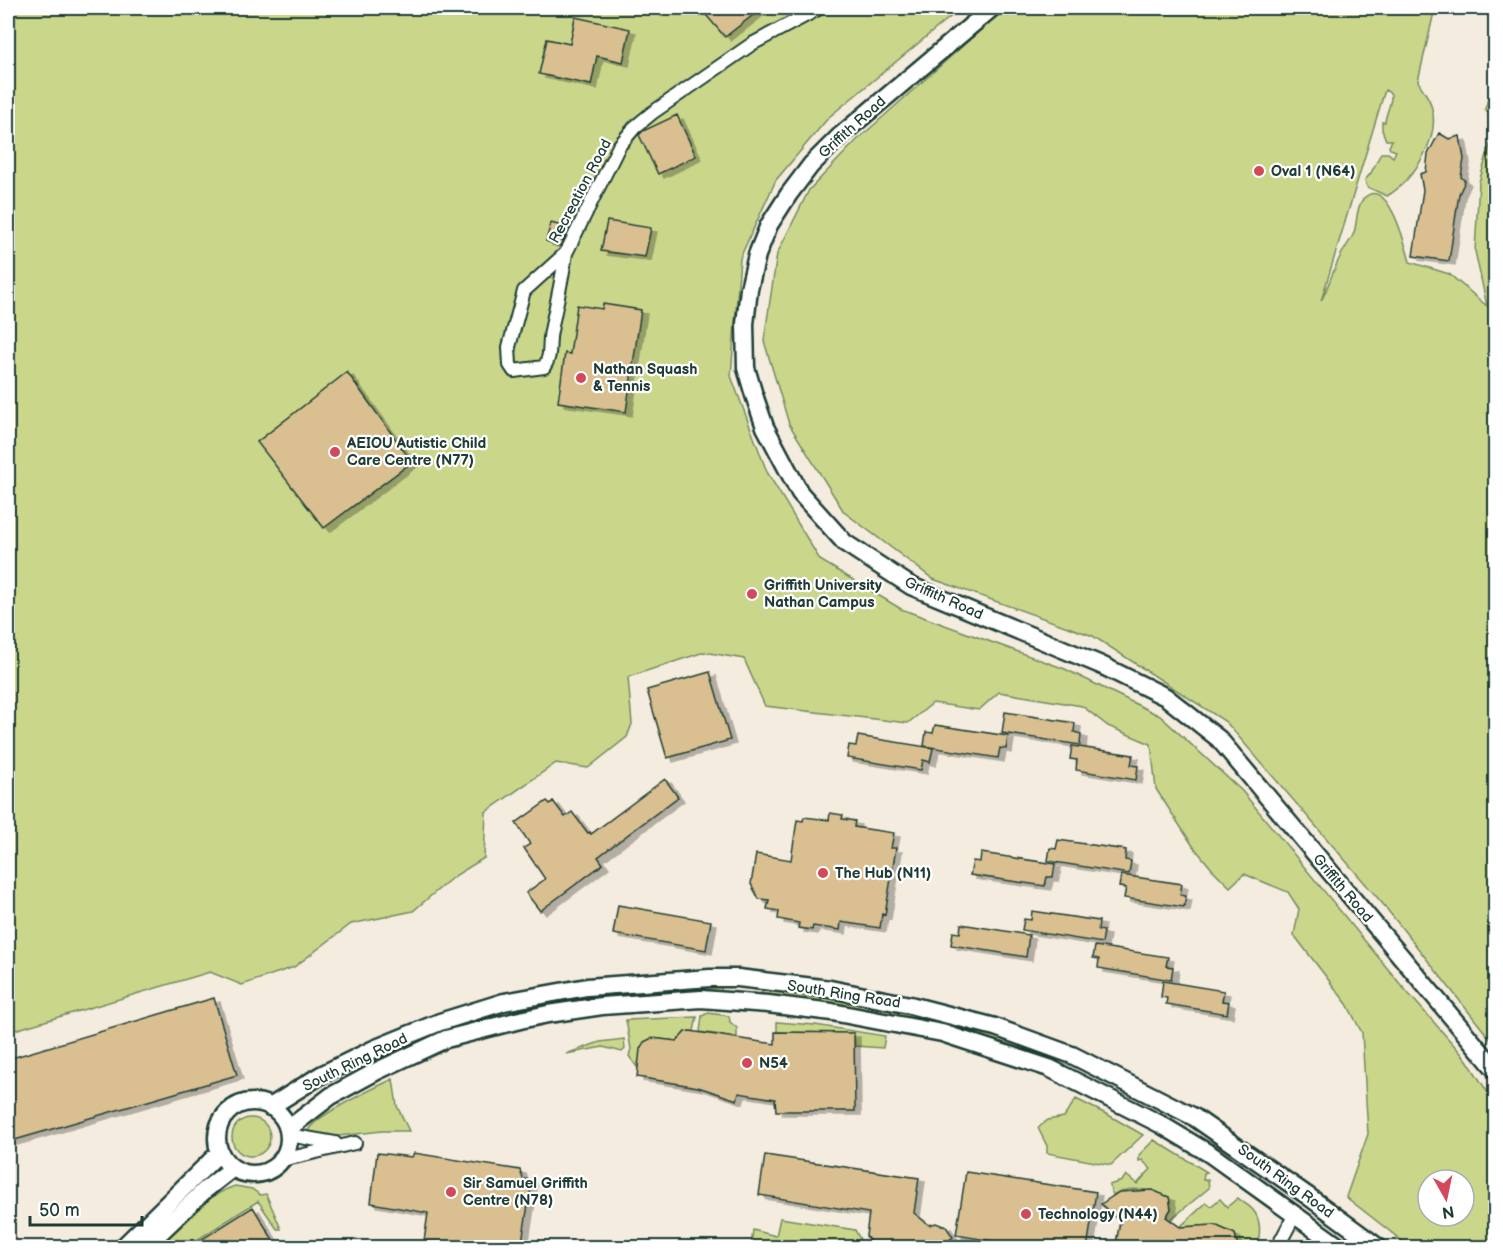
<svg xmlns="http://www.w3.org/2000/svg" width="1503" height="1255" font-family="'Balsamiq Sans',sans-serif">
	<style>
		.green { fill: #cad78b; stroke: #748a60; stroke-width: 1.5; fill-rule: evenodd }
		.building { fill: #dac090; stroke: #1f3d34; stroke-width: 1.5; filter: url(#shadow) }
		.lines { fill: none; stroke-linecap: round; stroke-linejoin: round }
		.street-casing { stroke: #1f3d34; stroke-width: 16 }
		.secondary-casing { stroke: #1f3d34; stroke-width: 21 }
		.street { stroke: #fff; stroke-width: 12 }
		.secondary { stroke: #fff; stroke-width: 16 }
		.poi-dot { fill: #d1495b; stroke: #fff; stroke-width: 2 }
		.labels { text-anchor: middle; stroke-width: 4.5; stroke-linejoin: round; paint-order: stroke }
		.street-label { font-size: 15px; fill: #1f3d34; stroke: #fff }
		.poi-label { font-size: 15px; font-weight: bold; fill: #1f3d34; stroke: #fff; text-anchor: start }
	</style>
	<defs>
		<filter id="shadow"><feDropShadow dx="6" dy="4" stdDeviation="0" flood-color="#0004"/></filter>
	</defs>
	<rect width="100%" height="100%" fill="#f4ecde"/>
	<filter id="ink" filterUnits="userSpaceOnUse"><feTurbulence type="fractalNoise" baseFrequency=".0167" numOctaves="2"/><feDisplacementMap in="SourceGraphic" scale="12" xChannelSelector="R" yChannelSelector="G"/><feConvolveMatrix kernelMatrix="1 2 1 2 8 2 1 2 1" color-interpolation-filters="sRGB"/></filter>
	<g filter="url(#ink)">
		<path class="green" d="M 8,8 L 961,8 L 829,117 L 776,180 L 740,258 L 731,376 L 767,472 L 820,560 L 901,609 L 1065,669 L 1160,716 L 1242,791 L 1401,985 L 1467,1060 L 1495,1104 L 1495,1247 L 1410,1247 L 1346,1197 L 1368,1134 L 1362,1033 L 1347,1004 L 1294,935 L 1299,909 L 1288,892 L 1244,874 L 1230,887 L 1212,869 L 1193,846 L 1156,789 L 1151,744 L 1108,726 L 1082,706 L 999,692 L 979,710 L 933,703 L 908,723 L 765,706 L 744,659 L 704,652 L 628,677 L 632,724 L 627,737 L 588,768 L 556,763 L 486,812 L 484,858 L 453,877 L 413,911 L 351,924 L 294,967 L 242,985 L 210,972 L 8,1032 ZM 1428,1180 L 1464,1180 L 1464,1216 L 1428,1216 Z
			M 1009,8 L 1435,8 L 1418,81 C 1422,89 1429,97 1431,105 C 1442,137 1413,181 1387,196 L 1367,187 L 1365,180 L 1371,173 L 1381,153 L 1388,153 L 1393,157 L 1396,151 L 1390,149 L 1389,147 L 1392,140 L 1386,140 L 1382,130 L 1382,122 L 1385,122 C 1386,112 1392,104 1391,94 L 1385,90 L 1321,301 C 1328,288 1332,273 1339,259 C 1343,250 1349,243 1353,235 C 1358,224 1355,209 1363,199 C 1388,173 1406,248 1410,262 L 1449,274 L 1487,306 L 1475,251 L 1479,182 L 1495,128 L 1495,1045 L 1382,903 L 1226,722 L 1093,636 L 933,579 L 844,512 L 789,424 L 764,341 L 777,254 L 809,190 L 857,140 L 994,18 Z
			M 1495,77 L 1495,119 L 1485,109 Z
			M 721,987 L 722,996 L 686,996 L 431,1041 L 428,1033 C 462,1021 498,1009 534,1003 C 596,992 658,988 721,987 Z
			M 762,989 L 826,995 L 947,1020 L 1020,1043 L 1019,1050 L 762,997 L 761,995 Z
			M 708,1013 L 729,1016 L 730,1022 L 737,1028 L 737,1037 L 700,1032 L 702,1016 Z
			M 697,1017 L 694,1031 L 685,1032 L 678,1041 L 652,1038 L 644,1042 L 637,1067 L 629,1056 L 631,1049 L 626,1020 Z
			M 777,1022 L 815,1025 L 885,1036 L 883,1048 L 855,1046 L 854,1033 L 777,1032 Z
			M 624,1039 L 625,1049 L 622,1052 L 603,1047 L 566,1054 L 600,1042 Z
			M 393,1079 L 397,1106 L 409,1131 L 382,1131 L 329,1137 L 308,1131 C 313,1117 376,1087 393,1079 Z
			M 1076,1099 L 1110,1116 L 1143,1135 L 1111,1165 L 1047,1153 L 1047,1146 L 1038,1128 L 1048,1120 L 1064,1117 Z
			M232 1137a19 19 0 1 1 38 0a19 19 0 1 1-38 0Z
			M 1154,1140 L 1207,1172 L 1204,1173 L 1203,1180 L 1208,1180 L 1209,1188 L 1170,1220 L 1166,1217 L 1171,1209 L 1169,1197 C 1153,1190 1129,1185 1113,1195 L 1109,1185 L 1122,1181 L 1126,1175 L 1137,1184 L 1151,1169 L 1142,1160 L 1139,1161 L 1139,1155 Z
			M 235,1186 L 252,1189 L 260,1195 L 266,1194 L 281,1229 L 277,1229 L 258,1201 L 186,1247 L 155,1248 C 174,1228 209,1194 235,1186 Z
			M 1238,1198 C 1243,1203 1249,1205 1253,1210 C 1262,1221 1260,1235 1257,1247 L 1236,1248 L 1238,1246 L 1235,1234 L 1215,1225 L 1180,1227 L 1206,1203 L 1211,1206 L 1220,1199 L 1227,1207 Z
			M 780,1218 L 855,1230 L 864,1247 L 751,1247 L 753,1230 L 776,1236 Z"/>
		<path class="building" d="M 700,8 L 762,8 L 725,37 Z
			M 575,17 L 630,29 L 623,62 L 597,56 L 591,85 L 539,74 L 547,39 L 570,44 Z
			M 677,115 L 696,156 L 658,174 L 639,135 L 643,131 Z
			M 1439,133 L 1449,139 L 1460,136 L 1464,159 L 1461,177 L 1465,181 L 1459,194 L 1449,261 L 1413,256 L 1423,190 L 1420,174 L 1426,172 L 1428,154 Z
			M 607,221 L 651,228 L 645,257 L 601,251 Z
			M 551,223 L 569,228 L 560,246 L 546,241 Z
			M 603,304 L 641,310 L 626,412 L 558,402 L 565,353 L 570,354 L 577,305 L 602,309 Z
			M 347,372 L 412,462 L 324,528 L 257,442 Z
			M 710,672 L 730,740 L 667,758 L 647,690 Z
			M 1005,712 L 1075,723 L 1074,732 L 1081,734 L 1080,745 L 1002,733 Z
			M 935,725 L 1008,736 L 1006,749 L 1000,748 L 998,758 L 924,746 L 926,732 L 933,733 Z
			M 858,736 L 933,748 L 930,762 L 923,760 L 921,770 L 847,758 L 849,745 L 856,746 Z
			M 1072,746 L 1133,755 L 1131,765 L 1138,766 L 1136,780 L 1076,770 L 1077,760 L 1070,759 Z
			M 665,779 L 678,797 L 598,857 L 603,864 L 540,911 L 526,893 L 545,879 L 524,848 L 530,844 L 516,823 L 547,801 L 550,804 L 553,801 L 565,817 L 572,812 L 588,833 L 590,832 L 591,834 Z
			M 830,813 L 843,815 L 842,819 L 855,821 L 854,827 L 894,833 L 891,848 L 896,848 L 885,915 L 882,914 L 880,928 L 841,922 L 840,930 L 813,926 L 812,930 L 798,928 L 799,923 L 778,919 L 779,911 L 767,909 L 769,900 L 759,899 L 751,884 L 756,854 L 791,860 L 797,820 L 803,821 L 804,817 L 829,820 Z
			M 1058,840 L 1126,850 L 1125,860 L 1131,861 L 1129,874 L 1048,861 L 1050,848 L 1056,849 Z
			M 981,853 L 1055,864 L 1053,877 L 1047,877 L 1045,886 L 970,875 L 973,861 L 980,862 Z
			M 1121,875 L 1182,884 L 1180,895 L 1186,896 L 1184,907 L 1124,898 L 1126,888 L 1119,887 Z
			M 618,905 L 711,921 L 706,950 L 613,934 Z
			M 1032,911 L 1099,921 L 1098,930 L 1104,931 L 1102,943 L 1022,930 L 1024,919 L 1031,920 Z
			M 961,924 L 1029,935 L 1026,957 L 951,945 L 953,932 L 960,933 Z
			M 1095,946 L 1168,957 L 1166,966 L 1173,967 L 1171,980 L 1098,968 L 1099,959 L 1093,958 Z
			M 1163,981 L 1224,991 L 1222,1001 L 1229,1002 L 1227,1014 L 1166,1004 L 1167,998 L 1161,997 Z
			M 214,998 L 237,1075 L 8,1142 L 8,1059 Z
			M 690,1031 L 775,1044 L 775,1032 L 854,1033 L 855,1111 L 776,1111 L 775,1099 L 739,1093 L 737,1100 L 698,1087 L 637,1077 L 640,1049 L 644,1042 L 652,1038 L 677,1041 L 685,1032 Z
			M 377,1153 L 412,1157 L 414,1153 L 520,1170 L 523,1179 L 532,1180 L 521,1248 L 423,1248 L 428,1213 L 371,1203 Z
			M 765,1155 L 919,1178 L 914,1213 L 929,1225 L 936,1223 L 943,1226 L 945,1225 L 953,1237 L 939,1248 L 874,1248 L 866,1236 L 869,1213 L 759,1195 Z
			M 966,1172 L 1096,1192 L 1087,1248 L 1035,1248 L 956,1235 Z
			M 1152,1190 L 1169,1197 L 1171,1209 L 1166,1217 L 1180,1227 L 1215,1225 L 1235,1234 L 1238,1248 L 1115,1248 L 1120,1222 L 1101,1204 L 1119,1192 Z
			M 253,1207 L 278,1248 L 188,1248 Z"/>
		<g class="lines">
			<g class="street-casing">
				<path id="street" d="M 566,253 C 562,280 556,305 551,331 C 548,344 552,356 544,367 L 514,371 L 510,365 L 509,347 L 524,291 L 566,253 L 619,146 L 635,127 L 652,113 L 752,44 L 820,8
					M 289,1135 L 335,1143
					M 282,1160 L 355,1143
					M 1277,1248 L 1295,1214"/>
			</g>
			<g class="secondary-casing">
				<path id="secondary" d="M 992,8 L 841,135 L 811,165 L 789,194 L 769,225 L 757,255 L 749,289 L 745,324 L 746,368 L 754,395 L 765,427 L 800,493 L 845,543 L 911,586 L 1101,665 L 1166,697 L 1219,739 L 1496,1070
					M217 1138a36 36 0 1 1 72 0a36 36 0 1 1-72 0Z
					M 270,1107 L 321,1075 L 374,1049 L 440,1022 L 504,1002 L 587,987 L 710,978 L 738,978 L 830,989 L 910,1005 L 995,1027 L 1072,1055 L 1194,1117 L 1308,1196 L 1379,1248
					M 288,1129 L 331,1096 L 377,1071 L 446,1039 L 520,1020 L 548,1014 L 602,1006 L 701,999 L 768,1004 L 832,1012 L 942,1033 L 1049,1068 L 1160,1124 L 1210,1154 L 1341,1248
					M 122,1248 L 220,1152
					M 144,1248 L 205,1190 L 233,1168"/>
			</g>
			<use href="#street" class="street"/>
			<use href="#secondary" class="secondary"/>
		</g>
	</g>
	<g class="poi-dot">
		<circle cx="1259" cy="171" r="6"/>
		<circle cx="581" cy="378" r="6"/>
		<circle cx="335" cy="452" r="6"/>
		<circle cx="752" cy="594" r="6"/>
		<circle cx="823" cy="873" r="6"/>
		<circle cx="747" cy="1063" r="6"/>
		<circle cx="451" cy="1192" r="6"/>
		<circle cx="1026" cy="1214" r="6"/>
	</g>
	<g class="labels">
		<g class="street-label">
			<text transform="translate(852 127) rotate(-42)" y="5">Griffith Road</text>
			<text transform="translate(580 191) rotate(-62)" y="5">Recreation Road</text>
			<text transform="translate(944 598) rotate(24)" y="5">Griffith Road</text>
			<text transform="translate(1343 888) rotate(50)" y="5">Griffith Road</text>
			<text transform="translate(844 994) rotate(9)" y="5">South Ring Road</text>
			<text transform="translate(355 1062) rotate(-26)" y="5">South Ring Road</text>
			<text transform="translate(1286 1181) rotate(36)" y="5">South Ring Road</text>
		</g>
		<g class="poi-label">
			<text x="1271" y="176">Oval 1 (N64)</text>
			<text x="593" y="374">Nathan Squash<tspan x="593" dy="17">&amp; Tennis</tspan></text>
			<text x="347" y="448">AEIOU Autistic Child<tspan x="347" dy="17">Care Centre (N77)</tspan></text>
			<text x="764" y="590">Griffith University<tspan x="764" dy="17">Nathan Campus</tspan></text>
			<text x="835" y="878">The Hub (N11)</text>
			<text x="759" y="1068">N54</text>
			<text x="463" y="1188">Sir Samuel Griffith<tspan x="463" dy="17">Centre (N78)</tspan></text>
			<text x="1038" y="1219">Technology (N44)</text>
		</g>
	</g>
	<rect width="1503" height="1255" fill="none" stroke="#fff" stroke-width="30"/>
	<rect x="15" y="15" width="1473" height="1225" fill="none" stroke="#1f3d34" stroke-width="2" filter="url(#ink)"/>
	<g transform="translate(1446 1198) rotate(171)"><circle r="28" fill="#ffffff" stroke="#a5b1ae" stroke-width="1.5"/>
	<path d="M0-4.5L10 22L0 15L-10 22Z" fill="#d1495b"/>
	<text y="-9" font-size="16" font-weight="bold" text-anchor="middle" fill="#1f3d34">N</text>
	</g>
	<path d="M30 1216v9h112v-9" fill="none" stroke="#1f3d34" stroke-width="3"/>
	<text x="39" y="1216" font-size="18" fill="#1f3d34" stroke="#ffffff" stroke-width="4.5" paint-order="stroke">50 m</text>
</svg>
